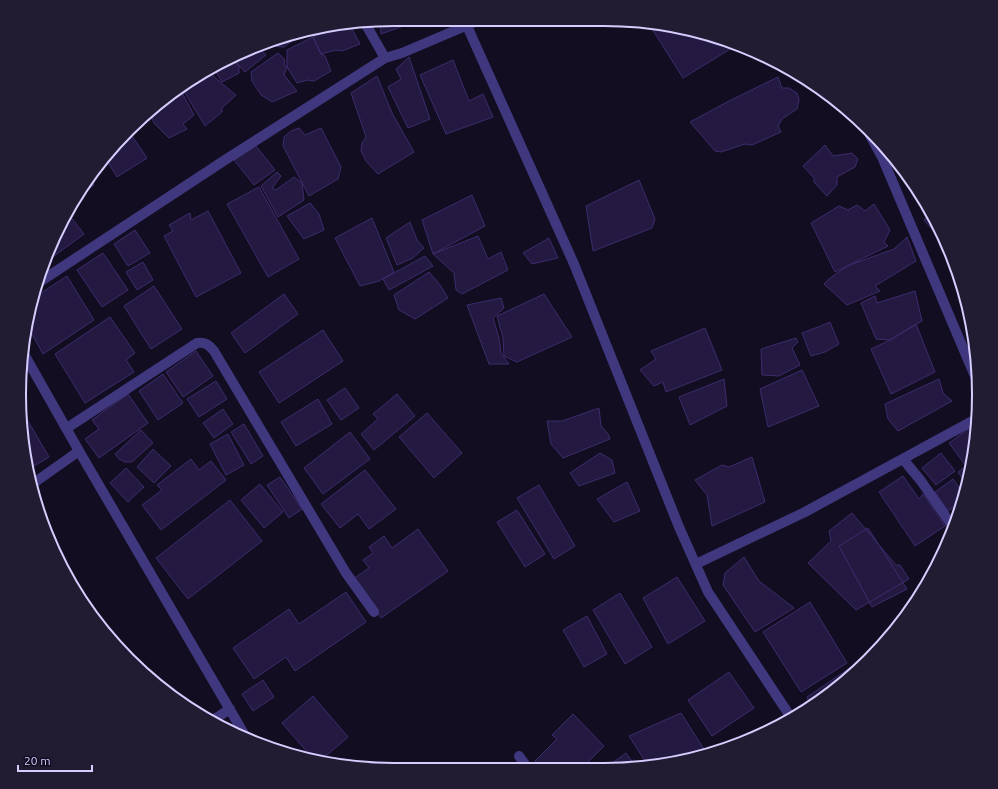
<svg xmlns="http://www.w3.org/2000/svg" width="998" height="789" font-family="Ubuntu,sans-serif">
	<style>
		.building { fill: #241941; stroke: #3d2c6d }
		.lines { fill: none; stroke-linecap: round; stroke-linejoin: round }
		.minor { stroke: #40387f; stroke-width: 10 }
		.rim { fill: none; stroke: #d6cdfe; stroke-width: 2 }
	</style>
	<rect width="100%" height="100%" fill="#120d20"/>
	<path class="building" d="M 394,19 L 408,19 L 409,24 L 381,34 L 380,21 Z
		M 649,24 L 724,39 L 737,45 L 683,78 Z
		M 350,25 L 360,44 L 342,51 L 336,50 L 321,54 L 313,37 L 338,26 Z
		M 298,32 L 300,35 L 284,47 L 271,46 L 275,41 Z
		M 313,37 L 321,54 L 325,56 L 331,71 L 314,81 L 308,80 L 297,83 L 287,67 L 287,50 Z
		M 257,49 L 260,49 L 266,55 L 245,72 L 233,59 Z
		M 278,53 L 285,60 L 284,65 L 287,67 L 284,75 L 297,91 L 272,102 L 261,95 L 252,81 L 251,72 Z
		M 409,57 L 430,119 L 408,128 L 388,87 L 401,79 L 396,69 Z
		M 231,59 L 239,66 L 239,73 L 222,82 L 213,67 Z
		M 453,60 L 469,101 L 483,94 L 493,117 L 446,134 L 420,75 Z
		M 207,69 L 208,72 L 236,95 L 222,108 L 222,112 L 205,126 L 182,88 Z
		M 377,76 L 392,113 L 414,152 L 378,174 L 366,161 L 361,151 L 362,143 L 366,137 L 351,93 Z
		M 778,77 L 782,88 L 789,88 L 797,93 L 799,100 L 797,109 L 782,119 L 778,126 L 781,132 L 752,145 L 745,144 L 721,152 L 715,151 L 690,122 L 729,101 Z
		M 180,89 L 194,115 L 183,124 L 187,129 L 169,138 L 154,123 L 150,113 Z
		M 299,128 L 305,135 L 321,128 L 341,167 L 338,179 L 309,196 L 283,146 L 284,137 L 291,131 Z
		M 128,130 L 147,158 L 117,177 L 106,159 Z
		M 825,145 L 833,156 L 852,153 L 858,159 L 855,167 L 837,177 L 837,185 L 827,196 L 814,182 L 814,178 L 803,166 Z
		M 256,146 L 275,170 L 254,185 L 234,160 Z
		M 277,172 L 281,176 L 272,188 L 276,190 L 294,177 L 302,183 L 304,200 L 278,217 L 261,186 Z
		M 90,179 L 94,185 L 74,200 Z
		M 639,180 L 655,219 L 652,228 L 593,251 L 586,206 Z
		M 259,187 L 299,259 L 268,277 L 227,204 Z
		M 472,195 L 485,226 L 433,254 L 422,220 Z
		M 924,201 L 929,207 L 939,229 L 936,226 L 931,228 L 924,220 L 929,215 L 920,206 Z
		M 310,203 L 319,214 L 324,230 L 304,239 L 287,216 Z
		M 874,204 L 890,230 L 884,242 L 888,246 L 835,272 L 811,223 L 839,206 L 848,210 L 857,205 L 865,211 Z
		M 208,211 L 241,273 L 196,297 L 164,236 L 173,231 L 169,225 L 190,213 L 191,220 Z
		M 67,212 L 84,234 L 46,262 L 67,213 Z
		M 372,218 L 394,272 L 379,281 L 360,286 L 335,238 Z
		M 410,222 L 417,240 L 424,248 L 413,258 L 397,265 L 386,238 Z
		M 135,230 L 150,253 L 128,266 L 114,244 Z
		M 478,236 L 488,259 L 501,252 L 508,270 L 462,294 L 456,290 L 454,273 L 433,254 Z
		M 907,237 L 916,261 L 875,286 L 880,291 L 847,305 L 824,284 L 829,279 L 847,266 L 894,249 Z
		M 549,238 L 558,258 L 532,264 L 523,253 Z
		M 103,253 L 128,290 L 102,307 L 77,270 Z
		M 425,256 L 433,266 L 389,290 L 383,279 Z
		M 143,262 L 153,280 L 137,290 L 126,272 Z
		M 429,272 L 440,285 L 448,298 L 415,319 L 399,310 L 394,295 Z
		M 67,276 L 94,320 L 43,354 L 28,327 L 32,299 Z
		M 154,286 L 182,329 L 151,349 L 124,306 Z
		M 915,291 L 922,321 L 890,340 L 876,339 L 861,303 L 875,296 L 877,303 Z
		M 284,294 L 298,314 L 245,353 L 231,333 Z
		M 544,294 L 572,337 L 517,362 L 504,356 L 503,338 L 497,316 Z
		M 501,298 L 504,308 L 493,318 L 499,338 L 501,353 L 509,364 L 489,364 L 467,305 Z
		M 110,317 L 135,353 L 126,360 L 134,372 L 85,403 L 55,354 Z
		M 830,322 L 839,344 L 825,352 L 811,356 L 802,333 L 818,327 Z
		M 916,324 L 935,372 L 891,394 L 871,349 L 890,340 Z
		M 705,328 L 722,370 L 666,392 L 663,382 L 654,386 L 640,370 L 656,359 L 651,351 Z
		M 323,330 L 343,361 L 279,403 L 259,372 Z
		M 796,338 L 798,342 L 792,348 L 800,365 L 779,376 L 762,375 L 761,349 Z
		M 196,351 L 213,376 L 183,397 L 166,372 Z
		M 802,370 L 819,406 L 768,427 L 760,389 Z
		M 163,374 L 183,403 L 158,420 L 139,391 Z
		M 724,379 L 727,406 L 690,425 L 679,397 Z
		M 939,379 L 943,393 L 952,401 L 898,431 L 888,419 L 885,404 Z
		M 216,381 L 227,399 L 199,417 L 187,399 Z
		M 345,388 L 359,408 L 341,420 L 327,400 Z
		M 128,394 L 148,423 L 99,458 L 85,439 L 99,429 L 92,420 Z
		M 397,394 L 415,416 L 374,450 L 361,434 L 378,419 L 373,414 Z
		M 318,399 L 332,424 L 296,446 L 281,422 Z
		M 599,408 L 601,426 L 608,434 L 610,439 L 563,458 L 551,444 L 547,421 L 562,421 Z
		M 21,409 L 49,457 L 29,469 Z
		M 223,409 L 233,424 L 214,438 L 203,423 Z
		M 427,413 L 462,453 L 434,478 L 399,437 Z
		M 244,424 L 263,456 L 251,464 L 231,432 Z
		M 971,427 L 976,433 L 967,485 L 958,472 L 966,466 L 949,443 Z
		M 141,430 L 153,443 L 132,462 L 125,462 L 119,459 L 115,454 Z
		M 350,432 L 370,459 L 323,494 L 304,468 Z
		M 228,434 L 244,465 L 226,475 L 210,444 Z
		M 153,449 L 171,466 L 154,483 L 137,467 Z
		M 600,453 L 612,460 L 615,473 L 579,486 L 570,473 Z
		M 941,453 L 955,471 L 936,485 L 922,468 Z
		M 752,457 L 765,502 L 712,526 L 707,495 L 695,480 L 722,465 L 729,467 Z
		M 191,459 L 199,470 L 211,461 L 226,480 L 161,530 L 142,505 L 162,490 L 157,485 Z
		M 126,468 L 144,487 L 128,502 L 110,483 Z
		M 365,470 L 396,509 L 369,529 L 358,514 L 340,528 L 321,504 Z
		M 903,476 L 919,499 L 923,494 L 945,526 L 915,546 L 879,492 Z
		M 280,477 L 302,509 L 289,518 L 267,485 Z
		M 953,479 L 965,496 L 963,501 L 948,511 L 935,492 Z
		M 627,482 L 640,511 L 614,522 L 597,499 Z
		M 260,484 L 283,512 L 264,528 L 241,500 Z
		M 539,485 L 575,546 L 554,559 L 517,498 Z
		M 230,500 L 262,541 L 188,599 L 156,558 Z
		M 517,510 L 545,554 L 525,567 L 497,522 Z
		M 852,513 L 896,565 L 900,565 L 909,579 L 856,610 L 808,563 L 831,541 L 829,531 Z
		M 868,528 L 907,589 L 872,607 L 839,546 Z
		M 418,529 L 448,571 L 381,618 L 353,579 L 369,568 L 363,560 L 373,553 L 369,547 L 384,536 L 392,548 Z
		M 744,557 L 759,581 L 794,608 L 755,632 L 723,585 L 725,573 Z
		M 677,577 L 705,621 L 668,644 L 643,598 Z
		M 346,592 L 366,622 L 295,671 L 286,657 L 254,679 L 233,648 L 289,609 L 299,624 Z
		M 620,593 L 652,647 L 625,664 L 593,610 Z
		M 810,602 L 847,663 L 801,692 L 763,632 Z
		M 587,616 L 607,654 L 584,667 L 563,630 Z
		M 857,663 L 860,667 L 851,677 L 811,706 L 807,697 Z
		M 729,672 L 754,708 L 712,736 L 688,700 Z
		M 263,680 L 274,697 L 253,711 L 242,694 Z
		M 313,696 L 348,737 L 319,762 L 315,761 L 282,723 Z
		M 681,713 L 707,754 L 701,757 L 648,766 L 629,736 Z
		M 573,714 L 604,746 L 588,762 L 594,767 L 592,769 L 543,769 L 535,761 L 557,739 L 552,735 Z
		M 626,753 L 637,768 L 628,769 L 604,769 Z"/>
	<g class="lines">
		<path class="minor" d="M 365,23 L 385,58
			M 467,26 L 574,264 L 679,527 L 708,592 L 792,719
			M 870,135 L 882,157 L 977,381
			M 38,283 L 225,160 L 385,58 L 402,53 L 482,19
			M 24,354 L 79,451 L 247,739
			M 67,428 L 197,343 C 205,342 208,344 214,351 L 346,573 L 374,612
			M 903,459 L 921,481 L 953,527
			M 31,485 L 79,451
			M 696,564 L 805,512 L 978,418
			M 213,720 L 230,709
			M 519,756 L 529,770"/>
	</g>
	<path d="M0 0H998V789H0ZM394 26H604A368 368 0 0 1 972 394V395A368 368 0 0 1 604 763H394A368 368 0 0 1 26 395V394A368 368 0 0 1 394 26Z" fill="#221c32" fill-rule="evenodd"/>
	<path class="rim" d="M394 26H604A368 368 0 0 1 972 394V395A368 368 0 0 1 604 763H394A368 368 0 0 1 26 395V394A368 368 0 0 1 394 26Z"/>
	<path d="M18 765v6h74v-6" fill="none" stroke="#d6cdfe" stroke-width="2"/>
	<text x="24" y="765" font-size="12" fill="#d6cdfe" stroke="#120d20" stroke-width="3" paint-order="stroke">20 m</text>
</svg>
